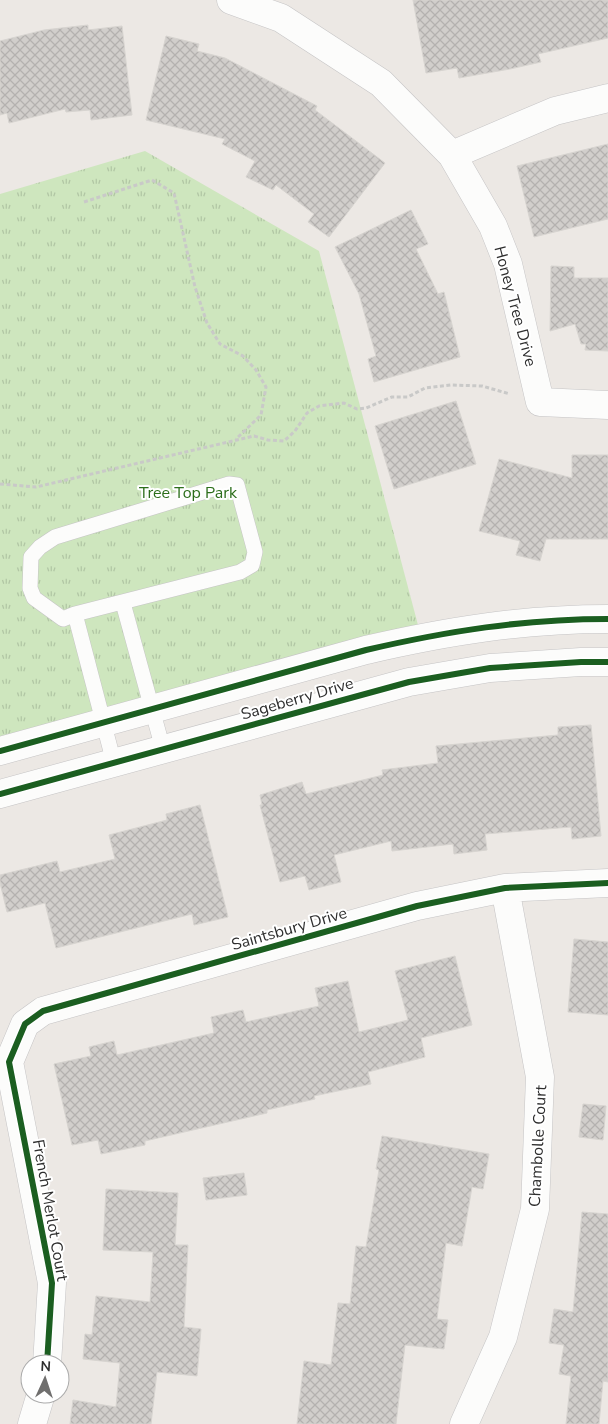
<svg xmlns="http://www.w3.org/2000/svg" width="608" height="1424" font-family="'Nunito Sans',sans-serif">
	<style>
		.park { fill: url(#park-tufts) }
		.building { fill: url(#building-cross-hatch); stroke: #d7d4d0 }
		.lines { fill: none; stroke-linecap: round; stroke-linejoin: round }
		.lane-casing { stroke: #c5c4c5; stroke-width: 16 }
		.street-casing { stroke: #c5c4c5; stroke-width: 29 }
		.secondary-casing { stroke: #c5c4c5; stroke-width: 29 }
		.path { stroke: #c9c9c8; stroke-width: 3; stroke-dasharray: 4 2.5; stroke-linecap: butt }
		.lane { stroke: #fcfcfb; stroke-width: 15 }
		.street { stroke: #fcfcfb; stroke-width: 28 }
		.secondary { stroke: #fcfcfb; stroke-width: 28 }
		.cycleway-casing { stroke: #fff; stroke-width: 9 }
		.cycleway { stroke: #1b5e20; stroke-width: 6 }
		.labels { text-anchor: middle; stroke-width: 4; stroke-linejoin: round; paint-order: stroke }
		.street-label { font-size: 16px; fill: #2e2e2e; stroke: #fff }
		.park-label { font-size: 16px; fill: #2c6e1b; stroke: #fff }
	</style>
	<defs>
		<pattern id="park-tufts" width="24" height="20" patternUnits="userSpaceOnUse" patternTransform="scale(1.25)"><rect width="24" height="20" fill="#cee6be"/><path d="M3 7l-1-3M5 7V3M7 7l1-3M15 17l-1-3M17 17v-4M19 17l1-3" fill="none" stroke="#b1c6a4"/></pattern>
		<pattern id="building-cross-hatch" width="8" height="8" patternUnits="userSpaceOnUse" patternTransform="scale(1.25)"><rect width="8" height="8" fill="#d1cecb"/><path d="M0 0l8 8M0 8l8-8" fill="none" stroke="#b4b1af"/></pattern>
	</defs>
	<rect width="100%" height="100%" fill="#ece8e4"/>
	<path class="park" d="M 145,151 L 319,251 L 418,625 L 0,740 L 0,194 Z"/>
	<path class="building" d="M 413,0 L 608,0 L 608,38 L 538,54 L 541,62 L 510,69 L 459,78 L 457,68 L 426,73 Z
		M 88,25 L 88,30 L 122,26 L 132,115 L 91,120 L 90,110 L 66,112 L 65,109 L 9,123 L 7,113 L 0,115 L 0,41 L 44,30 Z
		M 166,36 L 199,44 L 197,51 L 225,58 L 317,106 L 315,110 L 385,163 L 329,237 L 308,222 L 314,214 L 276,185 L 273,190 L 246,177 L 255,161 L 222,144 L 225,139 L 146,120 Z
		M 608,144 L 608,219 L 534,237 L 517,166 Z
		M 411,210 L 428,244 L 416,249 L 438,294 L 444,292 L 460,357 L 374,382 L 368,359 L 376,356 L 359,294 L 335,247 Z
		M 551,266 L 574,267 L 574,278 L 608,278 L 608,351 L 585,350 L 586,344 L 581,344 L 575,324 L 550,331 Z
		M 456,401 L 476,464 L 394,489 L 375,426 Z
		M 572,455 L 608,455 L 608,539 L 546,539 L 540,561 L 516,555 L 520,541 L 479,531 L 499,459 L 572,478 Z
		M 591,725 L 601,836 L 572,839 L 571,827 L 485,834 L 487,850 L 454,854 L 453,844 L 392,851 L 391,841 L 334,855 L 341,882 L 309,890 L 305,876 L 280,882 L 260,805 L 262,805 L 260,795 L 302,782 L 306,794 L 383,775 L 382,770 L 438,763 L 436,746 L 558,735 L 558,727 Z
		M 200,805 L 228,917 L 194,925 L 192,914 L 56,948 L 45,903 L 7,912 L 0,883 L 0,875 L 57,861 L 60,872 L 115,859 L 109,835 L 167,820 L 166,814 Z
		M 574,939 L 608,942 L 608,1015 L 568,1012 Z
		M 455,956 L 472,1025 L 421,1038 L 425,1057 L 368,1072 L 371,1084 L 314,1096 L 315,1099 L 267,1110 L 267,1113 L 145,1141 L 145,1145 L 101,1154 L 98,1140 L 72,1145 L 54,1064 L 91,1056 L 89,1047 L 114,1041 L 117,1055 L 214,1033 L 211,1017 L 243,1010 L 246,1022 L 319,1006 L 315,988 L 348,981 L 359,1032 L 408,1020 L 395,971 Z
		M 583,1104 L 606,1106 L 603,1140 L 579,1137 Z
		M 382,1136 L 489,1154 L 483,1189 L 472,1187 L 462,1246 L 446,1243 L 437,1319 L 448,1320 L 444,1349 L 405,1345 L 396,1424 L 297,1424 L 304,1361 L 331,1365 L 338,1303 L 350,1304 L 356,1246 L 366,1247 L 379,1170 L 376,1169 Z
		M 244,1173 L 247,1195 L 206,1200 L 203,1178 Z
		M 106,1189 L 178,1193 L 175,1245 L 188,1245 L 184,1327 L 201,1329 L 197,1376 L 157,1372 L 151,1424 L 70,1424 L 73,1400 L 116,1407 L 120,1363 L 83,1359 L 85,1334 L 92,1335 L 96,1296 L 150,1302 L 153,1252 L 103,1250 Z
		M 582,1212 L 608,1214 L 608,1382 L 603,1381 L 599,1424 L 566,1424 L 571,1376 L 559,1374 L 564,1345 L 549,1343 L 554,1309 L 573,1312 Z"/>
	<g class="lines">
		<g class="lane-casing">
			<path id="lane" d="M 229,484 L 237,485 L 255,552 L 252,565 L 240,572 L 75,614 L 63,619 L 34,598 L 30,588 L 31,557 L 40,547 L 55,537 Z
				M 123,603 L 163,749
				M 75,614 L 114,763"/>
		</g>
		<g class="street-casing">
			<path id="street" d="M 231,0 L 281,18 L 381,83 L 452,155 L 493,226 L 508,264 L 540,402 L 608,405
				M 452,155 L 555,111 L 608,98
				M 47,1364 L 52,1283 L 9,1062 L 25,1024 L 43,1011 L 417,906 L 505,888 L 608,883
				M 32,1424 L 41,1394
				M 464,1424 L 503,1337 L 535,1209 L 540,1077 L 505,888"/>
		</g>
		<g class="secondary-casing">
			<path id="secondary" d="M 0,751 L 366,650 C 448,631 523,619 608,619
				M 0,794 L 409,682 L 490,668 L 581,662 L 608,662"/>
		</g>
		<path class="path" d="M 84,202 L 152,180 L 174,193 L 195,287 L 207,323 L 220,344 L 243,356 L 256,370 L 266,387 L 261,415 L 236,439
			M 0,484 L 36,487 L 254,436 L 268,440 L 284,441 L 295,431 L 307,413 L 319,406 L 344,403 L 357,409 L 366,408 L 392,397 L 408,397 L 425,388 L 451,385 L 482,386 L 510,394"/>
		<use href="#lane" class="lane"/>
		<use href="#street" class="street"/>
		<use href="#secondary" class="secondary"/>
		<g class="cycleway-casing">
			<path id="cycleway" d="M 0,751 L 366,650 C 448,631 523,619 608,619
				M 0,794 L 409,682 L 490,668 L 581,662 L 608,662
				M 47,1364 L 52,1283 L 9,1062 L 25,1024 L 43,1011 L 417,906 L 505,888 L 608,883"/>
		</g>
		<use href="#cycleway" class="cycleway"/>
	</g>
	<g class="labels">
		<g class="street-label">
			<text transform="translate(516 306) rotate(75)" y="6">Honey Tree Drive</text>
			<text transform="translate(297 698) rotate(-16)" y="6">Sageberry Drive</text>
			<text transform="translate(289 928) rotate(-16)" y="6">Saintsbury Drive</text>
			<text transform="translate(537 1146) rotate(-87)" y="6">Chambolle Court</text>
			<text transform="translate(51 1210) rotate(80)" y="6">French Merlot Court</text>
		</g>
		<g class="park-label">
			<text x="188" y="498">Tree Top Park</text>
		</g>
	</g>
	<g transform="translate(45 1379) rotate(3)"><circle r="24" fill="#ffffff" stroke="#ababab"/>
	<path d="M0-4L9 19L0 12L-9 19Z" fill="#706f6e"/>
	<text y="-8" font-size="14" font-weight="bold" text-anchor="middle" fill="#2e2e2e">N</text>
	</g>
</svg>
